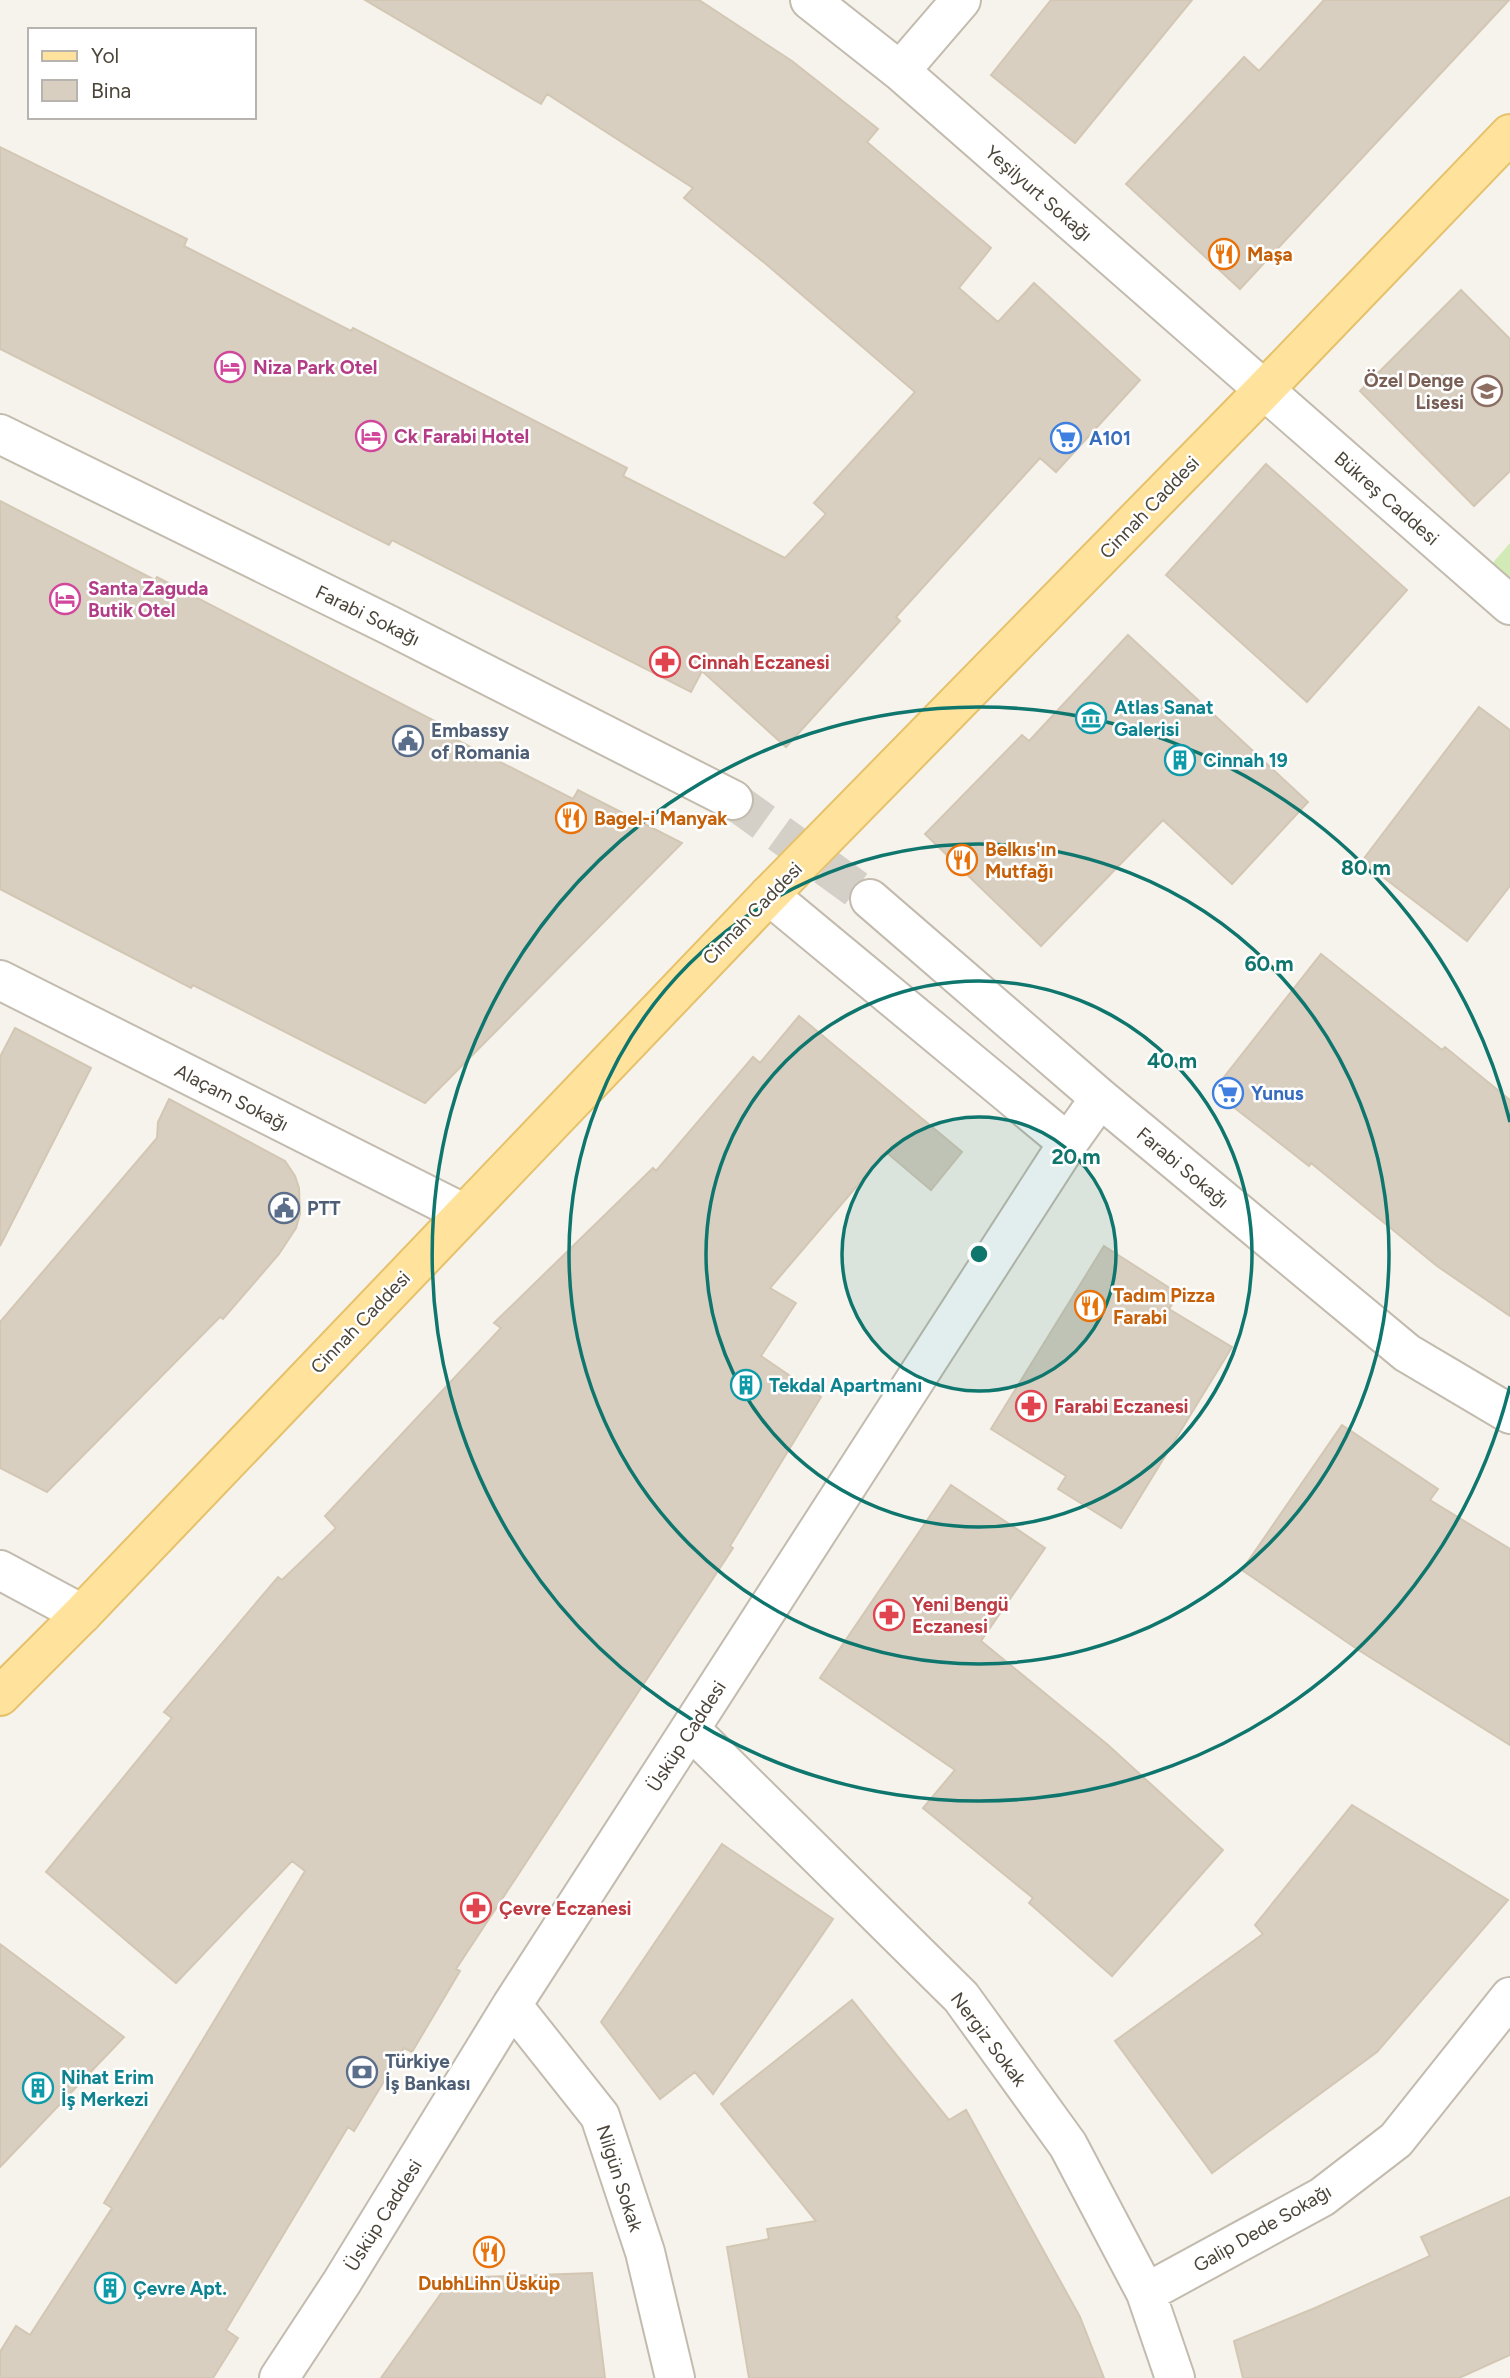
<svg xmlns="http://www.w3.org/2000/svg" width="1510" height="2378" font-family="Figtree,sans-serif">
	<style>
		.green { fill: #d2eab5 }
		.building { fill: #d8cfc1; stroke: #d3c7b4; stroke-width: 2 }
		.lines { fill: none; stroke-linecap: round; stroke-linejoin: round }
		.street-tunnel { stroke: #d4d0c8; stroke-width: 38; stroke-dasharray: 38 19; stroke-linecap: butt }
		.street-casing { stroke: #c2bbae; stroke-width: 42 }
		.primary-casing { stroke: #e6c16a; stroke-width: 42 }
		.street { stroke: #fff; stroke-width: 38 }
		.primary { stroke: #ffe39c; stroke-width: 38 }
		.ring { fill: none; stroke: #0f766e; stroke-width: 3.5 }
		.labels { text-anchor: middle; stroke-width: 5; stroke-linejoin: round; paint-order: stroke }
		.street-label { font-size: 19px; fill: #4b4439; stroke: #fff }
		.food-label { font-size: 19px; font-weight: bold; fill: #c56008; stroke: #fff; text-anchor: start }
		.hotel-label { font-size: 19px; font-weight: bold; fill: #b23c85; stroke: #fff; text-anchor: start }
		.education-label { font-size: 19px; font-weight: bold; fill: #785e54; stroke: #fff; text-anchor: end }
		.shop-label { font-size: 19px; font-weight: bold; fill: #366cbe; stroke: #fff; text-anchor: start }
		.health-label { font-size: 19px; font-weight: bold; fill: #be3a42; stroke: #fff; text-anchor: start }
		.culture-label { font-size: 19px; font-weight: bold; fill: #0d838f; stroke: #fff; text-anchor: start }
		.service-label { font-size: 19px; font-weight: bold; fill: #4e5e75; stroke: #fff; text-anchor: start }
		.centre { fill: #0f766e; stroke: #fff; stroke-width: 3.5 }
		.ring-label { font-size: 21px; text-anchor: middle; font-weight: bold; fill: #0f766e; stroke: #fff; stroke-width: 5; stroke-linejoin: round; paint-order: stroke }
	</style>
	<rect width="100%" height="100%" fill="#f6f3ec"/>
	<path class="green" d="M 1510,543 L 1510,581 L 1490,566 Z"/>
	<path class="building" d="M 365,0 L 699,0 L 792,61 L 878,129 L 867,142 L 991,248 L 959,288 L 998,322 L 1034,283 L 1140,380 L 1056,472 L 1040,458 L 896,617 L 900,621 L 786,747 L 702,671 L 691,692 L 392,540 L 389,545 L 0,349 L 0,147 L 187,239 L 184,246 L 351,331 L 353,328 L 627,468 L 623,476 L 785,558 L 826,514 L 814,503 L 915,392 L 766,264 L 684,198 L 693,188 L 547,94 L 541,104 Z
		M 1051,0 L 1192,0 L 1075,143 L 991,75 Z
		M 1324,0 L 1509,0 L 1240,289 L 1126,184 L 1244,57 L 1259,71 Z
		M 1461,290 L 1510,339 L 1510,471 L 1474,506 L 1360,391 Z
		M 1266,464 L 1407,590 L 1307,702 L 1166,575 Z
		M 0,501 L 155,580 L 157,577 L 450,729 L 447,735 L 573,799 L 578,790 L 682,843 L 425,1103 L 193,985 L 191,988 L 0,889 Z
		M 1128,635 L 1308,802 L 1232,884 L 1163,820 L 1041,946 L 925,834 L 1022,735 L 1029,741 Z
		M 1479,707 L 1510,730 L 1510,886 L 1467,941 L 1362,861 Z
		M 1321,954 L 1442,1050 L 1445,1047 L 1510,1100 L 1510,1316 L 1437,1266 L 1311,1163 L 1309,1166 L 1213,1091 Z
		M 799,1016 L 962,1152 L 931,1190 L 886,1152 L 770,1288 L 796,1303 L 761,1356 L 821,1397 L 730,1546 L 733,1548 L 456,1969 L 460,1971 L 412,2052 L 404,2048 L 354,2131 L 348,2127 L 226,2330 L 238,2338 L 213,2378 L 0,2378 L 0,2352 L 16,2326 L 30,2335 L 112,2208 L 104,2203 L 305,1871 L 292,1861 L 176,1983 L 46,1872 L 172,1718 L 164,1712 L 278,1577 L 282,1580 L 336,1528 L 325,1516 L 501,1328 L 494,1323 L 653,1168 L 656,1171 L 753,1057 L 760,1063 Z
		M 15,1028 L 91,1068 L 0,1246 L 0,1057 Z
		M 169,1099 L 285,1161 L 295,1176 L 299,1188 L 300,1214 L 296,1228 L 279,1254 L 223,1319 L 220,1317 L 47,1492 L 0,1468 L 0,1322 L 157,1138 L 158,1122 Z
		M 1104,1246 L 1179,1294 L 1169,1309 L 1232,1347 L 1121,1528 L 1058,1489 L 1066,1476 L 991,1429 Z
		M 1342,1425 L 1438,1489 L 1430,1500 L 1510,1549 L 1510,1745 L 1360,1651 L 1242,1570 Z
		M 951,1485 L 1045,1548 L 981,1641 L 1108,1745 L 1223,1850 L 1112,1976 L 1029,1903 L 1033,1898 L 923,1808 L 955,1770 L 820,1678 Z
		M 1352,1805 L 1508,1900 L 1377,2052 L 1212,2173 L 1115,2041 L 1263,1934 L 1255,1925 Z
		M 722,1844 L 833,1919 L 713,2094 L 695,2072 L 660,2099 L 601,2022 Z
		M 0,1944 L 124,2037 L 0,2167 Z
		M 852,2000 L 949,2120 L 966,2110 L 1080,2317 L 1104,2378 L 749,2378 L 727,2247 L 769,2239 L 767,2229 L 816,2221 L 721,2104 Z
		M 1510,2197 L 1510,2355 L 1459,2378 L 1243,2378 L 1234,2341 L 1315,2308 L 1430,2256 L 1421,2237 Z
		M 592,2273 L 605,2378 L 381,2378 L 452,2278 Z"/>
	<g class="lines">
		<path class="street-tunnel" d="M 733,800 L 870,899"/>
		<g class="street-casing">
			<path id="street" d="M 810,0 L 900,71 L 1510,605
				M 900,71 L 961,0
				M 0,434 L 389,625 L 733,800
				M 769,895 L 1068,1143
				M 870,899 L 1100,1098 L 1407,1353 L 1510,1414
				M 0,980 L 463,1213
				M 0,1570 L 82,1614
				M 690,1729 L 961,1997 L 1068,2145 L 1146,2293 L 1175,2378
				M 512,2005 L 600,2116 L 645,2252 L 675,2378
				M 1146,2293 L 1322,2197 L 1396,2140 L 1510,1997
				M 279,2378 L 342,2282 L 512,2005 L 1068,1143 L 1100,1098"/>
		</g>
		<g class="primary-casing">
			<path id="primary" d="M 0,1696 L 82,1614 L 769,895 L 1263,391 L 1510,134"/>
		</g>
		<use href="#street" class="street"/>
		<use href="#primary" class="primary"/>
	</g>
	<circle cx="979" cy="1254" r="137" fill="#0f766e" fill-opacity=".12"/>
	<g class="ring">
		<circle cx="979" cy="1254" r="137"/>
		<circle cx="979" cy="1254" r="273"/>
		<circle cx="979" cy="1254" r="410"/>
		<path d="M1510 1386A547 547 0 1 1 1510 1122"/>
	</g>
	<defs>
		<g id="restaurant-ring" transform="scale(1.575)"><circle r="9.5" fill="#fff" stroke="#e8710a" stroke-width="1.5"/><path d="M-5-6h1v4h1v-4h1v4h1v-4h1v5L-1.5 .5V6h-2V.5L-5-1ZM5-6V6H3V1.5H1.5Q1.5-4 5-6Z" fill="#e8710a"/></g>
		<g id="hotel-ring" transform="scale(1.575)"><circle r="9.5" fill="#fff" stroke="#d1479c" stroke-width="1.5"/><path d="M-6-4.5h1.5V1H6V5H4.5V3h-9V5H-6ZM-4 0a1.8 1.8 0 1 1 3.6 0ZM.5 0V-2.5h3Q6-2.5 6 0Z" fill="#d1479c"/></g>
		<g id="school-ring" transform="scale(1.575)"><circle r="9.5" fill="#fff" stroke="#8d6e63" stroke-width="1.5"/><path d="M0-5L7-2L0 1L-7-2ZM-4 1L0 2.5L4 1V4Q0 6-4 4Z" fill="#8d6e63"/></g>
		<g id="supermarket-ring" transform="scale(1.575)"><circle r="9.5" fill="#fff" stroke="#3f7fe0" stroke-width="1.5"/><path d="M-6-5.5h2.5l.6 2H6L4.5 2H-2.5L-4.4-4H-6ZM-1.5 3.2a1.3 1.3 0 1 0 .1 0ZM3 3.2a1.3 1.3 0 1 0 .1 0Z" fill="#3f7fe0"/></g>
		<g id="pharmacy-ring" transform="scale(1.575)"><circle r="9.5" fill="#fff" stroke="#e0444e" stroke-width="1.5"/><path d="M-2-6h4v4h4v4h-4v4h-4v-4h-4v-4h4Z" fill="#e0444e"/></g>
		<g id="museum-ring" transform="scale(1.575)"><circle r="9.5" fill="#fff" stroke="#0f9aa8" stroke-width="1.5"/><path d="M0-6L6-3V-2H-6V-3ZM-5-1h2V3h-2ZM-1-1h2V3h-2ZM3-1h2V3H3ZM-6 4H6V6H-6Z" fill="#0f9aa8"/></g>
		<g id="civic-ring" transform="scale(1.575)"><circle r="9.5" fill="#fff" stroke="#5c6f8a" stroke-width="1.5"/><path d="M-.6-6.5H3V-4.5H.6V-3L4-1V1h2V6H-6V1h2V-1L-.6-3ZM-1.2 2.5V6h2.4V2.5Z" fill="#5c6f8a"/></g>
		<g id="building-ring" transform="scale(1.575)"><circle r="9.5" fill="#fff" stroke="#0f9aa8" stroke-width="1.5"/><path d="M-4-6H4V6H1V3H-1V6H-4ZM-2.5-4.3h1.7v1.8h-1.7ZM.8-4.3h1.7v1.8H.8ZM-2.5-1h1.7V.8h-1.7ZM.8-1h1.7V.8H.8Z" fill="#0f9aa8"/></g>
		<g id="bank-ring" transform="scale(1.575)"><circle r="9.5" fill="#fff" stroke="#5c6f8a" stroke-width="1.5"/><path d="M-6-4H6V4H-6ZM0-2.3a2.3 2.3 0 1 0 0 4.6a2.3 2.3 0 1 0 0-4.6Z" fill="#5c6f8a"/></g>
	</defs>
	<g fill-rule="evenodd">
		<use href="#restaurant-ring" x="1224" y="254"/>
		<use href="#hotel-ring" x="230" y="367"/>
		<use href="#school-ring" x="1487" y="391"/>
		<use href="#hotel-ring" x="371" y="436"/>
		<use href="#supermarket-ring" x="1066" y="438"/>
		<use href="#hotel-ring" x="65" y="599"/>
		<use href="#pharmacy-ring" x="665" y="662"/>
		<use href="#museum-ring" x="1091" y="718"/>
		<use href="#civic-ring" x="408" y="741"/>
		<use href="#building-ring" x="1180" y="760"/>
		<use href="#restaurant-ring" x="571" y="818"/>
		<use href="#restaurant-ring" x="962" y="860"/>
		<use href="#supermarket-ring" x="1228" y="1093"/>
		<use href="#civic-ring" x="284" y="1208"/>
		<use href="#restaurant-ring" x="1090" y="1306"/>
		<use href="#building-ring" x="746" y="1385"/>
		<use href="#pharmacy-ring" x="1031" y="1406"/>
		<use href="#pharmacy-ring" x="889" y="1615"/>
		<use href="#pharmacy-ring" x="476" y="1908"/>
		<use href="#bank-ring" x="362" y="2072"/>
		<use href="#building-ring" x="38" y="2088"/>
		<use href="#restaurant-ring" x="489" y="2252"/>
		<use href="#building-ring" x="110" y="2288"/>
	</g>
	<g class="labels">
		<g class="street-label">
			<text transform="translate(1039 193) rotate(41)" y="7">Yeşilyurt Sokağı</text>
			<text transform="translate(1387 498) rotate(41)" y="7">Bükreş Caddesi</text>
			<text transform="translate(1149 507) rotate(-46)" y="7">Cinnah Caddesi</text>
			<text transform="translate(368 615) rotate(26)" y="7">Farabi Sokağı</text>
			<text transform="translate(752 913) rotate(-46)" y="7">Cinnah Caddesi</text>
			<text transform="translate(232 1097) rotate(27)" y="7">Alaçam Sokağı</text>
			<text transform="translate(1183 1167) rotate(40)" y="7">Farabi Sokağı</text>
			<text transform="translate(360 1322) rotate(-46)" y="7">Cinnah Caddesi</text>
			<text transform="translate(686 1736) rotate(-57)" y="7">Üsküp Caddesi</text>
			<text transform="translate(989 2039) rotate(53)" y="7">Nergiz Sokak</text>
			<text transform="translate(620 2178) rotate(72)" y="7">Nilgün Sokak</text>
			<text transform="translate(383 2215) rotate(-58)" y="7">Üsküp Caddesi</text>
			<text transform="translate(1262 2228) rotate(-30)" y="7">Galip Dede Sokağı</text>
		</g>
		<g class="food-label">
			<text x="1247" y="261">Maşa</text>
			<text x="594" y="825">Bagel-i Manyak</text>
			<text x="985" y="856">Belkıs'ın<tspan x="985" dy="22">Mutfağı</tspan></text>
			<text x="1113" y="1302">Tadım Pizza<tspan x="1113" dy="22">Farabi</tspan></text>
			<text x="489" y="2290" text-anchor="middle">DubhLihn Üsküp</text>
		</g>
		<g class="hotel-label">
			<text x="253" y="374">Niza Park Otel</text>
			<text x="394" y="443">Ck Farabi Hotel</text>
			<text x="88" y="595">Santa Zaguda<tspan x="88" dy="22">Butik Otel</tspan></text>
		</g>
		<g class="education-label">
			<text x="1464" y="387">Özel Denge<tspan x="1464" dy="22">Lisesi</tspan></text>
		</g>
		<g class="shop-label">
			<text x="1089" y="445">A101</text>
			<text x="1251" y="1100">Yunus</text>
		</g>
		<g class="health-label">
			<text x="688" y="669">Cinnah Eczanesi</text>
			<text x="1054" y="1413">Farabi Eczanesi</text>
			<text x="912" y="1611">Yeni Bengü<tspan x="912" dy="22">Eczanesi</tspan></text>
			<text x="499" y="1915">Çevre Eczanesi</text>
		</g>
		<g class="culture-label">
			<text x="1114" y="714">Atlas Sanat<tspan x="1114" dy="22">Galerisi</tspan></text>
			<text x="1203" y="767">Cinnah 19</text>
			<text x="769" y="1392">Tekdal Apartmanı</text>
			<text x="61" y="2084">Nihat Erim<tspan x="61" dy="22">İş Merkezi</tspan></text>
			<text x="133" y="2295">Çevre Apt.</text>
		</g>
		<g class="service-label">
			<text x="431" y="737">Embassy<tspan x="431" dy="22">of Romania</tspan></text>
			<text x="307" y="1215">PTT</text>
			<text x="385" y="2068">Türkiye<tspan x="385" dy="22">İş Bankası</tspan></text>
		</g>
	</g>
	<circle cx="979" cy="1254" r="10" class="centre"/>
	<g class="ring-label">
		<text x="1366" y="875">80 m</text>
		<text x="1269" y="971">60 m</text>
		<text x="1172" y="1068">40 m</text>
		<text x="1076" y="1164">20 m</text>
	</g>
	<rect x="28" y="28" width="228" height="91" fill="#ffffff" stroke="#b7b4b0" stroke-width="2"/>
	<rect x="42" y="51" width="35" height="10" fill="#ffe39c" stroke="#b7b4b0" stroke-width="2"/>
	<text x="91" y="63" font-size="21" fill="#4b4439">Yol</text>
	<rect x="42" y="80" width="35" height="21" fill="#d8cfc1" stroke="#b7b4b0" stroke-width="2"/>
	<text x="91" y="98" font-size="21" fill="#4b4439">Bina</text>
</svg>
